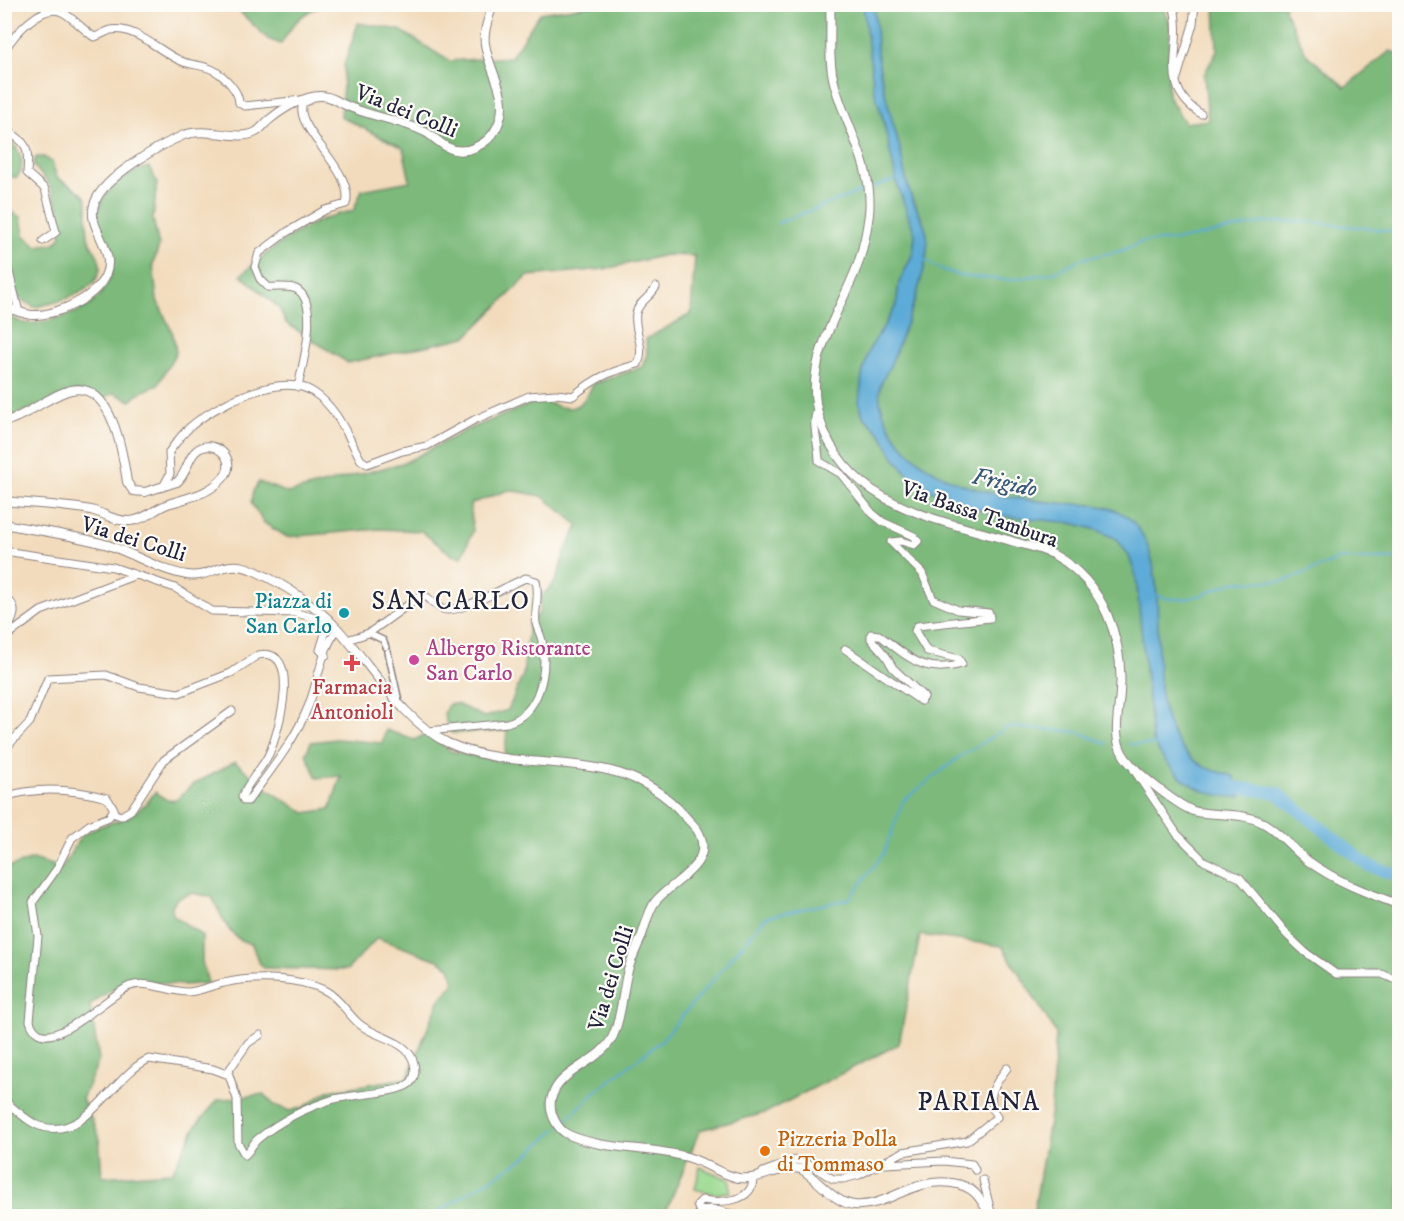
<svg xmlns="http://www.w3.org/2000/svg" width="1404" height="1221" font-family="'IM FELL DW Pica',serif">
	<style>
		.green { fill: #9ad98f; stroke: #5e7e65; stroke-width: 1.5 }
		.forest { fill: #7bb97a; stroke: #4e6e5a; stroke-width: 1.5; fill-rule: evenodd }
		.water { fill: #5dabd7; stroke: #406689; stroke-width: 1.5 }
		.lines { fill: none; stroke-linecap: round; stroke-linejoin: round }
		.stream { stroke: #5dabd7; stroke-width: 2 }
		.river { stroke: #5dabd7; stroke-width: 12 }
		.pedestrian-casing { stroke: #8a7e7c; stroke-width: 8 }
		.minor-casing { stroke: #8a7e7c; stroke-width: 9 }
		.tertiary-casing { stroke: #8a7e7c; stroke-width: 10 }
		.pedestrian { stroke: #fff; stroke-width: 5 }
		.minor { stroke: #fff; stroke-width: 7 }
		.tertiary { stroke: #fff; stroke-width: 8 }
		.culture-dot { fill: #0f9aa8; stroke: #fdfcf7; stroke-width: 2 }
		.hotel-dot { fill: #d1479c; stroke: #fdfcf7; stroke-width: 2 }
		.health-dot { fill: #e0444e; stroke: #fdfcf7; stroke-width: 2 }
		.food-dot { fill: #e8710a; stroke: #fdfcf7; stroke-width: 2 }
		.labels { text-anchor: middle; stroke-width: 4.5; stroke-linejoin: round; paint-order: stroke }
		.street-label { font-size: 22px; fill: #22223b; stroke: #fdfcf7 }
		.culture-label { font-size: 22px; fill: #0d838f; stroke: #fdfcf7; text-anchor: end }
		.hotel-label { font-size: 22px; fill: #b23c85; stroke: #fdfcf7; text-anchor: start }
		.health-label { font-size: 22px; fill: #be3a42; stroke: #fdfcf7 }
		.food-label { font-size: 22px; fill: #c56008; stroke: #fdfcf7; text-anchor: start }
		.water-label { font-size: 24px; font-style: italic; fill: #3a5979; stroke: #fdfcf7 }
		.quarter-label { font-size: 26px; letter-spacing: 1.5px; fill: #22223b; stroke: #fdfcf7 }
	</style>
	<rect width="100%" height="100%" fill="#fdfcf7"/>
	<filter id="ink" filterUnits="userSpaceOnUse"><feTurbulence type="fractalNoise" baseFrequency=".0167" numOctaves="2"/><feDisplacementMap in="SourceGraphic" scale="12" xChannelSelector="R" yChannelSelector="G"/><feConvolveMatrix kernelMatrix="1 2 1 2 8 2 1 2 1" color-interpolation-filters="sRGB"/></filter>
	<filter id="wash" filterUnits="userSpaceOnUse"><feTurbulence type="fractalNoise" baseFrequency=".008" numOctaves="4" result="noise"/><feDisplacementMap in="SourceGraphic" scale="24" xChannelSelector="R" yChannelSelector="G"/><feGaussianBlur stdDeviation="1.35" result="paint"/><feColorMatrix in="noise" values="0 0 0 0 0 0 0 0 0 0 0 0 0 0 0 0 0 1.4 0 .05"/><feComposite in="paint" operator="in"/></filter>
	<g filter="url(#wash)">
		<rect width="100%" height="100%" fill="#f2dbbc"/>
		<path class="green" d="M 700,1167 L 730,1180 L 730,1192 L 714,1194 L 695,1189 Z"/>
		<path class="forest" d="M 249,5 L 326,5 C 302,11 293,23 281,44 L 268,39 L 241,13 Z
			M 593,5 L 1162,5 L 1170,24 L 1168,96 L 1185,123 L 1208,120 L 1204,75 L 1217,50 L 1215,5 L 1285,5 L 1284,9 L 1307,55 L 1345,87 L 1390,51 L 1399,54 L 1399,1216 L 1033,1216 L 1051,1109 L 1056,1033 L 1002,946 L 920,935 L 899,1044 L 765,1113 L 700,1130 L 664,1216 L 5,1216 L 4,869 L 33,859 L 62,868 L 81,836 L 98,827 L 127,818 L 146,804 L 155,792 L 167,800 L 176,800 L 192,785 L 235,762 L 270,791 L 305,813 L 330,809 L 341,776 L 317,778 L 306,754 L 311,742 L 336,739 L 382,743 L 386,730 L 414,740 L 426,734 L 451,751 L 504,762 L 507,731 L 451,733 C 447,721 439,716 449,704 L 457,704 L 484,717 L 508,710 L 523,675 L 529,622 L 539,614 L 542,595 C 560,580 558,575 564,554 C 567,544 575,536 578,525 L 542,496 L 509,490 L 470,504 L 473,531 L 462,557 L 452,555 L 421,531 L 379,529 L 287,537 L 264,523 L 251,503 L 253,491 L 259,482 L 288,493 L 406,462 L 465,431 L 540,400 C 568,411 580,414 593,384 L 642,367 L 647,354 L 646,339 L 691,314 L 695,256 L 666,255 L 605,269 L 528,276 L 466,337 L 348,363 L 286,323 L 279,308 L 241,275 C 274,246 309,218 353,211 L 362,190 L 410,181 L 403,148 L 341,117 L 344,66 L 358,23 L 400,30 L 449,61 L 511,57 L 540,13 ZM 193,893 L 212,897 C 223,917 227,939 252,944 L 258,961 L 264,968 L 347,970 L 377,938 L 438,960 L 450,967 L 454,983 L 439,1001 L 407,1078 L 328,1091 L 304,1107 L 290,1111 L 274,1105 L 264,1094 L 218,1100 L 197,1124 L 172,1172 L 102,1177 L 99,1136 L 82,1099 L 99,1060 L 90,1005 C 144,962 151,992 208,983 L 202,962 L 202,936 L 173,915 L 172,906 L 177,898 Z
			M 5,140 L 13,143 C 21,155 26,165 17,177 L 5,177 Z
			M 36,157 L 44,157 L 52,162 L 57,178 C 99,200 83,195 88,235 C 90,247 100,254 100,265 C 101,293 55,303 34,307 L 18,298 L 9,302 L 9,315 C 14,318 19,323 25,323 C 38,325 76,314 87,307 C 98,300 110,283 112,270 C 115,256 105,244 100,231 C 89,199 121,174 149,167 L 157,182 L 153,219 L 159,246 L 153,264 L 157,300 L 173,334 L 176,352 L 158,385 L 141,392 L 131,401 L 114,393 L 100,400 L 76,391 L 5,419 L 5,209 L 21,217 L 24,235 L 37,246 L 55,243 L 61,236 L 58,209 L 50,185 L 33,165 Z"/>
		<path class="water" d="M 873,4 C 878,25 875,45 879,65 C 884,93 893,121 900,149 C 903,163 905,179 910,193 C 917,213 930,226 927,250 C 924,283 904,329 892,361 C 889,370 881,380 880,388 C 879,394 880,403 882,409 C 907,482 990,497 1058,503 C 1082,505 1112,502 1131,520 C 1188,577 1123,716 1201,765 C 1210,771 1224,773 1234,776 L 1241,797 C 1200,798 1170,776 1152,739 L 1136,577 L 1129,556 L 1117,539 L 1097,530 L 1072,523 L 1002,516 L 969,507 L 940,495 L 911,478 L 894,457 L 881,434 L 863,416 L 859,402 L 862,376 L 869,350 L 896,306 L 899,283 L 913,253 L 915,234 L 897,184 L 883,119 L 874,90 L 863,5 Z"/>
		<g class="lines">
			<path class="stream" d="M 874,187 L 897,179
				M 778,223 L 865,190
				M 924,259 L 936,267 L 960,276 L 1009,280 L 1052,273 L 1081,259 L 1121,251 L 1142,242 L 1179,240 L 1262,223 L 1301,221 L 1400,232
				M 1154,594 L 1168,599 L 1186,599 L 1202,595 L 1233,582 L 1284,581 L 1340,559 L 1400,559
				M 1129,744 L 1156,745
				M 561,1125 L 595,1092 L 661,1041 L 766,917 L 849,899 L 884,853 L 903,801 L 959,757 L 1008,727 L 1079,732 L 1107,744
				M 431,1216 L 525,1158 L 556,1129"/>
			<path class="river" d="M 1221,785 L 1277,793 L 1369,866 L 1400,876"/>
		</g>
	</g>
	<g filter="url(#ink)">
		<g class="lines">
			<g class="pedestrian-casing">
				<path id="pedestrian" d="M 368,633 L 383,640 L 386,647
					M 388,652 L 399,701"/>
			</g>
			<g class="minor-casing">
				<path id="minor" d="M 1173,4 C 1186,48 1155,85 1201,114
					M 4,51 C 14,35 43,0 64,13 C 75,20 84,30 94,37 C 100,36 106,31 111,30 C 135,26 159,51 179,60 C 190,66 204,64 215,71 C 225,77 239,91 239,103 L 245,106 L 302,100
					M 1177,78 L 1193,24 L 1195,4
					M 4,128 C 28,144 29,146 27,173 L 45,189 L 56,232 L 43,241
					M 4,269 L 9,272 L 19,312
					M 298,387 C 302,366 321,302 296,289 C 288,285 277,288 268,287 L 260,279 L 255,267 L 259,253 L 287,232 L 325,210 L 346,204 C 356,171 292,128 303,103 L 310,100
					M 817,411 C 811,424 819,445 819,461 L 841,474 L 872,513 L 883,522 L 914,536 L 918,541 L 914,545 L 901,541 L 891,542 L 922,573 L 933,599 L 958,610 L 989,613 L 990,618 L 917,626 L 915,631 L 927,651 L 959,659 L 962,664 C 922,675 908,656 879,635 L 871,634 L 871,639 L 886,656 L 893,668 L 924,697 L 921,701 L 845,649
					M 163,487 L 170,474 L 169,452 C 175,444 182,434 190,427 C 215,405 281,371 313,392 C 337,407 348,437 361,460 L 367,464 L 402,451 L 427,446 L 474,420 L 529,396 L 556,394 L 573,396 C 598,376 608,373 638,364 C 646,347 633,330 636,313 C 639,301 651,297 656,287
					M 4,551 L 113,567 L 175,588 L 212,611 L 296,613 L 312,617 L 327,627 L 320,650 L 326,655
					M 4,598 C 22,606 12,622 4,634
					M 4,638 L 41,611 L 136,575
					M 347,640 L 369,633 L 419,597 L 427,597 C 432,601 437,607 442,609 C 458,616 509,584 526,578 L 536,581 C 540,595 534,610 536,623 C 537,629 541,635 542,641 C 548,671 540,714 507,723 L 429,731
					M 4,750 L 30,722 L 48,678 L 106,675 L 139,687 L 179,693 L 231,673 L 258,655 C 303,645 279,732 269,754 C 261,770 248,781 242,797 L 244,801 L 248,801 C 270,771 294,742 308,707 C 318,683 321,649 338,629
					M 1134,770 L 1177,834 L 1204,861 L 1240,878 L 1287,935 L 1305,952 L 1336,974 L 1382,974 L 1400,982
					M 4,797 C 39,786 73,789 107,798 L 114,809 L 109,817 L 89,825 L 72,838 L 56,870 L 33,902 L 38,936 L 30,1021 C 43,1065 109,993 130,986 C 149,980 169,992 188,992 C 201,991 212,985 224,983 C 253,976 299,977 326,991 C 341,999 349,1017 362,1026 C 376,1036 399,1040 409,1053 C 415,1061 418,1075 410,1083 C 399,1094 350,1094 331,1100 C 306,1108 280,1121 259,1138 C 253,1142 251,1150 245,1155 L 238,1143 L 237,1099 L 229,1075 L 213,1069 L 149,1059 C 114,1074 89,1139 43,1127 C 29,1124 16,1109 4,1101
					M 112,813 L 121,816 L 131,810 L 164,760 L 232,711
					M 227,1073 L 248,1043 L 260,1035
					M 885,1164 L 944,1161 L 972,1164 L 975,1170
					M 763,1172 L 796,1160 L 806,1162 L 833,1179 L 843,1179 L 859,1175 L 903,1152 L 967,1141 L 997,1117 C 985,1097 994,1085 1007,1068
					M 983,1180 L 992,1216
					M 740,1216 L 712,1209 L 699,1210 L 697,1205 L 702,1200 C 720,1203 753,1203 753,1178"/>
			</g>
			<g class="tertiary-casing">
				<path id="tertiary" d="M 830,4 C 832,32 827,59 835,86 C 847,129 874,168 869,214 C 867,230 863,249 858,264 C 839,315 801,363 820,420 C 847,505 933,518 1008,540 C 1023,545 1042,548 1056,556 C 1103,583 1124,639 1120,692 C 1119,712 1112,736 1123,754 C 1131,769 1181,809 1197,812 C 1220,816 1245,812 1265,824 C 1282,834 1293,850 1308,861 C 1337,882 1367,893 1400,905
					M 11,309 C 17,311 26,315 33,315 C 59,316 109,293 108,262 C 108,241 86,224 95,202 C 104,177 160,145 184,135 C 207,126 238,142 256,132 C 261,129 265,123 269,120 C 282,109 305,95 322,96 C 330,96 337,101 343,104 C 369,117 399,119 425,132 C 433,136 439,143 447,147 C 465,157 489,144 497,127 C 512,96 489,74 485,44 C 483,31 489,17 493,4
					M 4,422 C 28,416 49,395 71,390 C 112,381 123,454 127,482 L 133,491 L 145,492 L 177,482 C 187,474 187,459 196,451 C 212,436 240,459 223,478 C 209,494 190,497 171,503 C 156,507 146,520 130,521 C 115,522 104,513 91,510 C 63,505 33,504 4,501
					M 4,524 C 39,531 75,535 108,545 C 134,554 161,571 187,575 C 213,579 222,556 255,571 C 283,584 316,605 336,627 C 370,663 403,722 448,743 C 528,779 618,740 684,815 C 688,820 695,826 698,831 C 717,865 670,882 655,902 C 648,912 646,924 642,935 C 637,948 630,961 627,974 C 622,995 622,1016 613,1036 C 600,1064 557,1069 551,1100 C 549,1113 557,1130 569,1135 C 606,1151 650,1146 687,1157 C 705,1162 721,1175 739,1178 C 761,1181 779,1165 801,1169 C 818,1179 834,1203 854,1205 C 887,1208 912,1177 952,1183 C 974,1186 980,1197 990,1216"/>
			</g>
			<use href="#pedestrian" class="pedestrian"/>
			<use href="#minor" class="minor"/>
			<use href="#tertiary" class="tertiary"/>
		</g>
	</g>
	<circle class="culture-dot" cx="344" cy="613" r="6"/>
	<circle class="hotel-dot" cx="414" cy="660" r="6"/>
	<path class="health-dot" d="M349 654h6v6h6v6h-6v6h-6v-6h-6v-6h6z"/>
	<circle class="food-dot" cx="765" cy="1151" r="6"/>
	<g class="labels">
		<g class="street-label">
			<text transform="translate(407 110) rotate(22)" y="8">Via dei Colli</text>
			<text transform="translate(980 513) rotate(19)" y="8">Via Bassa Tambura</text>
			<text transform="translate(134 538) rotate(17)" y="8">Via dei Colli</text>
			<text transform="translate(610 978) rotate(-73)" y="8">Via dei Colli</text>
		</g>
		<g class="culture-label">
			<text x="332" y="608">Piazza di<tspan x="332" dy="25">San Carlo</tspan></text>
		</g>
		<g class="hotel-label">
			<text x="426" y="655">Albergo Ristorante<tspan x="426" dy="25">San Carlo</tspan></text>
		</g>
		<g class="health-label">
			<text x="352" y="694">Farmacia<tspan x="352" dy="25">Antonioli</tspan></text>
		</g>
		<g class="food-label">
			<text x="777" y="1146">Pizzeria Polla<tspan x="777" dy="25">di Tommaso</tspan></text>
		</g>
		<g class="water-label">
			<text transform="translate(1005 482) rotate(12)" y="8">Frigido</text>
		</g>
		<g class="quarter-label">
			<text x="451" y="609">SAN CARLO</text>
			<text x="979" y="1110">PARIANA</text>
		</g>
	</g>
	<rect width="1404" height="1221" fill="none" stroke="#fdfcf7" stroke-width="24"/>
</svg>
